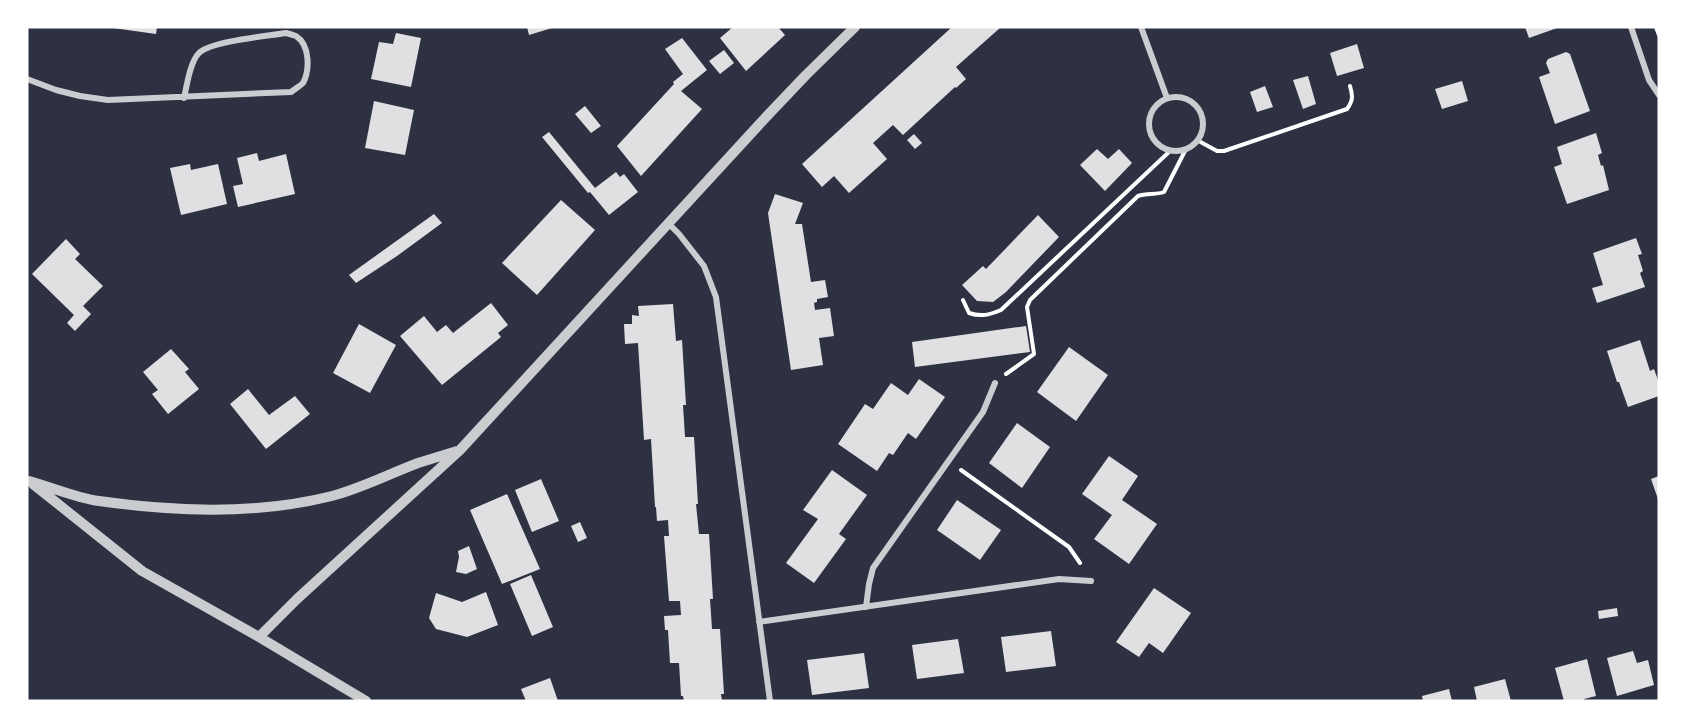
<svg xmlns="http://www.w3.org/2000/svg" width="1686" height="728" font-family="'Roboto Serif',serif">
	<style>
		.building { fill: #e0e0e3 }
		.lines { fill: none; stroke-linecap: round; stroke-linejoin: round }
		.path { stroke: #fff; stroke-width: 4 }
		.minor { stroke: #caccd0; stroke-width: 6 }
		.tertiary { stroke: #caccd0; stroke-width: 10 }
	</style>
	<rect width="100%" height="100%" fill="#2d3142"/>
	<path class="building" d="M 113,27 L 157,27 L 156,34 L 113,28 Z
		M 527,27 L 552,27 L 552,28 L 529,35 Z
		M 733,27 L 778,27 L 785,35 L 746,71 L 720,38 Z
		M 952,27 L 1001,27 L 956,67 L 966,79 L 956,88 L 955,87 L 903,135 L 893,125 L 873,143 L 887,159 L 849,193 L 834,176 L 822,187 L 802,164 Z
		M 1525,27 L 1560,27 L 1529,38 Z
		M 396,33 L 421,38 L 411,87 L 371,79 L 379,42 L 393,44 Z
		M 682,38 L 707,70 L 681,91 L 702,109 L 641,176 L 617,146 L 674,84 L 673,82 L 683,74 L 665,49 Z
		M 1357,44 L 1364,68 L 1337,76 L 1330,53 Z
		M 724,50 L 734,63 L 720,74 L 709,61 Z
		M 1566,52 L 1570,54 L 1590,111 L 1555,124 L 1539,77 L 1550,73 L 1546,63 L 1548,59 Z
		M 1308,76 L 1316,104 L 1303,109 L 1293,80 Z
		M 1462,81 L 1468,101 L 1442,109 L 1435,89 Z
		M 1265,86 L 1273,107 L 1257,112 L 1250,92 Z
		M 374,101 L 414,110 L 405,155 L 365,148 Z
		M 585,106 L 601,126 L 591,133 L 575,114 Z
		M 549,132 L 595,188 L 616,172 L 620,177 L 624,174 L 638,192 L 609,215 L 590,192 L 588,193 L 542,137 Z
		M 1596,133 L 1602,153 L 1598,155 L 1601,166 L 1603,165 L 1609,190 L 1567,204 L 1554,167 L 1562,164 L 1557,147 Z
		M 914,134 L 922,143 L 915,149 L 907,140 Z
		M 1097,149 L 1108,159 L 1119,149 L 1132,163 L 1105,191 L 1080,165 Z
		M 257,153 L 259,161 L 286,154 L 295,194 L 238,207 L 233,186 L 243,184 L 237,158 Z
		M 190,164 L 191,170 L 218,164 L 227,204 L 181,215 L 170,168 Z
		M 775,194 L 803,203 L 795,224 L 802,224 L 811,282 L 825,280 L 828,297 L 817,299 L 817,302 L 814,303 L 815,310 L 830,308 L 834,336 L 819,338 L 823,365 L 791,370 L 768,213 Z
		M 561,200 L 595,230 L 537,295 L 502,263 Z
		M 434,214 L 442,223 L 397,256 L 356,283 L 349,275 Z
		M 1038,215 L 1059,237 L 1006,292 L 993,302 L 977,301 L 962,285 L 983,266 L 986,269 Z
		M 1636,238 L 1642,254 L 1638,255 L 1643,271 L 1640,273 L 1645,287 L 1597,303 L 1592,288 L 1603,285 L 1593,253 Z
		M 66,239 L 80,254 L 75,259 L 103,286 L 83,306 L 91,314 L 75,331 L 67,323 L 74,315 L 32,274 Z
		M 491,303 L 508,325 L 498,333 L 501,337 L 442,385 L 400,336 L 424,316 L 437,332 L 446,325 L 453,333 Z
		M 673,304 L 676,341 L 682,340 L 686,405 L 683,405 L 685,437 L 694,437 L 698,504 L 696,504 L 699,534 L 709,534 L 713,599 L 710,599 L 712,629 L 720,629 L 724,694 L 721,694 L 722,701 L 684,701 L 683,696 L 681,696 L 679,663 L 670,663 L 668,630 L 665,630 L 664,616 L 681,615 L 680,601 L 669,601 L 664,536 L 669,536 L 668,520 L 657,521 L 656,507 L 655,507 L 651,439 L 644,440 L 638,343 L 625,344 L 624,324 L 632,324 L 632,315 L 639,316 L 638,306 Z
		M 359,324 L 396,345 L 370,393 L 333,373 Z
		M 1026,326 L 1030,352 L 915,367 L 912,342 Z
		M 1640,340 L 1650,371 L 1654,369 L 1659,383 L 1659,396 L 1628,407 L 1619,382 L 1617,382 L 1607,351 Z
		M 1069,347 L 1108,375 L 1076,421 L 1037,392 Z
		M 171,349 L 189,369 L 185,372 L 199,389 L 168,414 L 152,394 L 158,390 L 143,372 Z
		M 919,379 L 945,397 L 916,439 L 908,433 L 893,455 L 889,453 L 877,471 L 838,444 L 865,404 L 873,409 L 891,383 L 908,395 Z
		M 248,389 L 269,415 L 295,396 L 310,414 L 266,449 L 230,404 Z
		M 1017,423 L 1050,447 L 1022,488 L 989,463 Z
		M 1109,456 L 1138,476 L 1122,500 L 1157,524 L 1129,564 L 1094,539 L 1112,515 L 1082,494 Z
		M 832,470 L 867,495 L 839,534 L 846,539 L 814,583 L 786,563 L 818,519 L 803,510 Z
		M 1659,476 L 1659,502 L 1651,479 Z
		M 541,479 L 559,521 L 532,532 L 515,490 Z
		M 507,494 L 540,569 L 502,584 L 470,510 Z
		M 957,500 L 1001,530 L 980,560 L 937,530 Z
		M 580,522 L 587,538 L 578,542 L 571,526 Z
		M 469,546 L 477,569 L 466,574 L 456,572 L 459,557 L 458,551 Z
		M 531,575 L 553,627 L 532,636 L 510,584 Z
		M 1154,588 L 1191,613 L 1163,653 L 1149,643 L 1139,657 L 1116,642 Z
		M 486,592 L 498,625 L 467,637 L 436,629 L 429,618 L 436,593 L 462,602 Z
		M 1617,608 L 1618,616 L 1599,619 L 1598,611 Z
		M 1051,631 L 1056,666 L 1006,672 L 1001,637 Z
		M 958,639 L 964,673 L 917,679 L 912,645 Z
		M 1633,651 L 1637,663 L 1648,660 L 1654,685 L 1617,696 L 1607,658 Z
		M 864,653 L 869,688 L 812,695 L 807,660 Z
		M 1587,659 L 1596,696 L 1584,699 L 1585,701 L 1564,701 L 1555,668 Z
		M 550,678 L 558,701 L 526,701 L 521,689 Z
		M 1505,679 L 1511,701 L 1477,701 L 1474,687 Z
		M 1449,689 L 1452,701 L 1423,701 L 1422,696 Z"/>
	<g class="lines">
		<path class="path" d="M 1656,27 L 1659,35
			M 1197,140 L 1217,151 L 1224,151 L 1347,109 C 1353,101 1353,96 1350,86
			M 963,300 L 969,313 C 981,317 989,315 1001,310 L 1170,151
			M 1006,374 L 1034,354 L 1027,307 L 1030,300 L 1138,196 C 1147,193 1156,195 1164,192 L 1186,149
			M 961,470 L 1069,547 L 1080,563"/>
		<path class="minor" d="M 1141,27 L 1167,98
			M 1631,27 L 1649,80 L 1659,95
			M 27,79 L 56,90 L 80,96 L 108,100 L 291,92 C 295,89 300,86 303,83 C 310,70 310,45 296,36 C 293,35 290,34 286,33 C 268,36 211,41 199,53 C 190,62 187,85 184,98
			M1149 124a27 27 0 1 1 54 0a27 27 0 1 1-54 0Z
			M 669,224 L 679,234 L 704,266 L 716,297 L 770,701
			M 866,607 L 869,584 L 873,568 L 983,412 L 995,383
			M 759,622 L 1059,579 L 1091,581"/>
		<path class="tertiary" d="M 29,481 C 51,487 77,498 99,501 C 176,512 257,515 332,496 C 362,488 389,474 418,463 C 431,459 444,455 457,451
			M 33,484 L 142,571 L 259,637 L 366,701
			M 259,637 L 297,599 L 460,450 L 767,116 L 806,75 L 855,27"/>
	</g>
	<rect width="1686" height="728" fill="none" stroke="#ffffff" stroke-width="57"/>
</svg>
